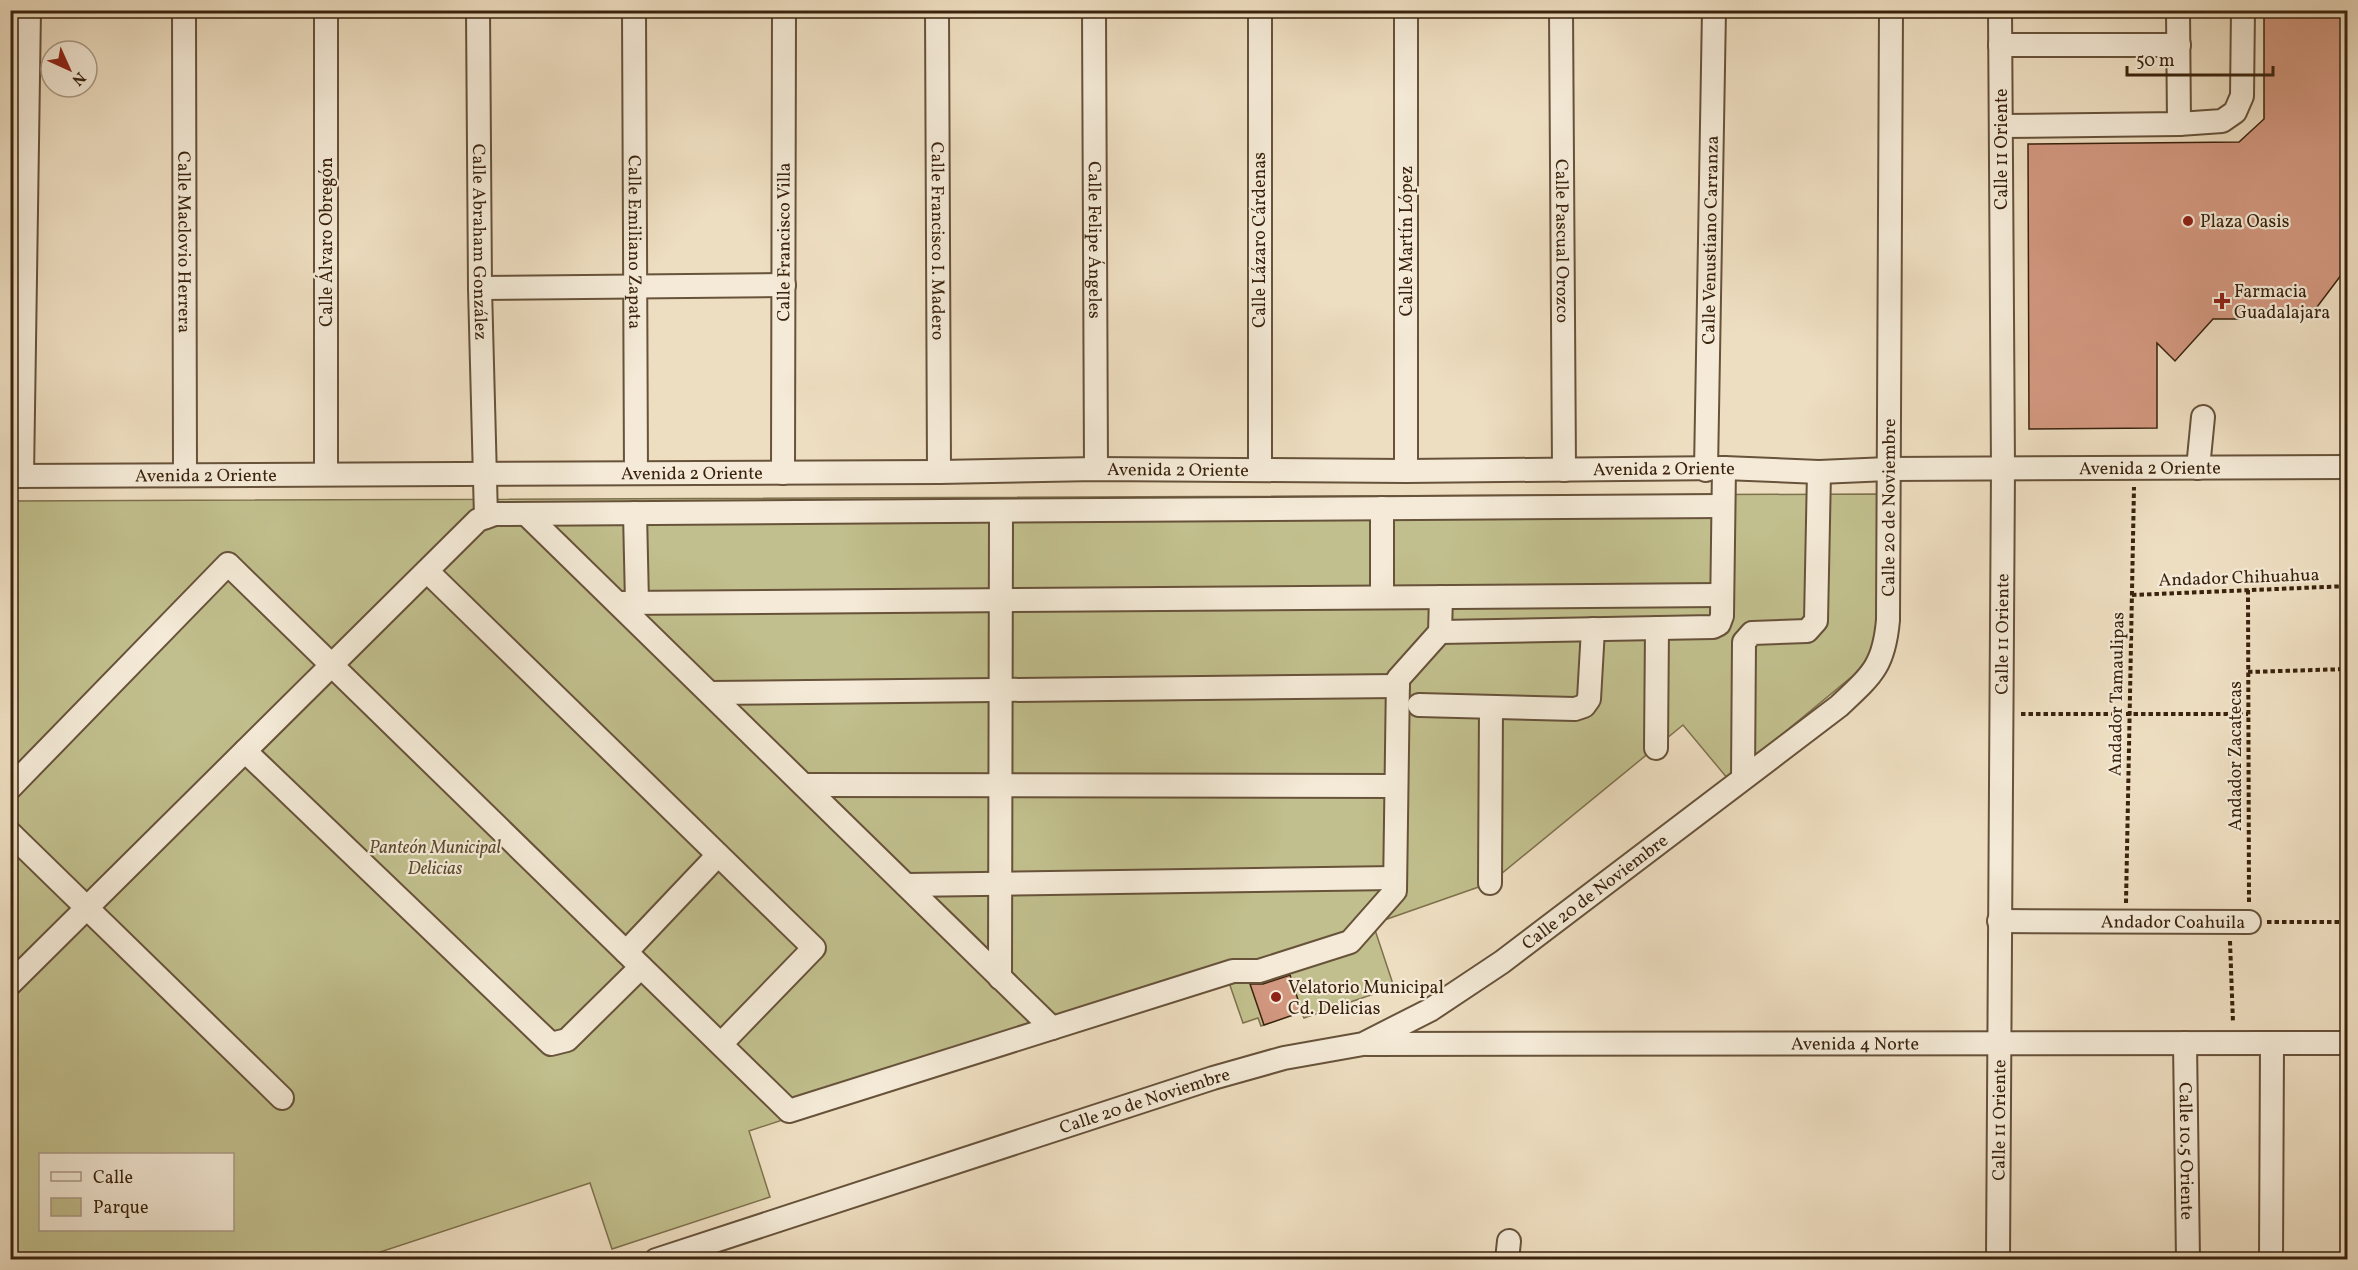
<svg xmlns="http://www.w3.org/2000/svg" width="2358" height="1270" font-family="Vollkorn,serif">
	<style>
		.green { fill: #c1bf8d; stroke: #7e714d; stroke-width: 1.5; fill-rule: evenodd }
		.building { fill: #d2977f; stroke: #3a230d; stroke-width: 1.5 }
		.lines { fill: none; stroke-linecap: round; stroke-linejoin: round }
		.minor-casing { stroke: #67523a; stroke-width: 26 }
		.path { stroke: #3a230d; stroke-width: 4; stroke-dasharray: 4.5 3; stroke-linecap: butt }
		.minor { stroke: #f4ead7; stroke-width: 22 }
		.poi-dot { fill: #8f2418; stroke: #f4ead7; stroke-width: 2 }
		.labels { text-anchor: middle; stroke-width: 4.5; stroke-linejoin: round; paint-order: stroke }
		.street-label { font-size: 18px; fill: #3a230d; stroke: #f4ead7 }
		.poi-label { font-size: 18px; fill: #3a230d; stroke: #f4ead7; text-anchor: start }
		.park-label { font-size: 18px; font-style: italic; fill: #5c4a2d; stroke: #f4ead7 }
	</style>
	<rect width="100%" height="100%" fill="#eedec1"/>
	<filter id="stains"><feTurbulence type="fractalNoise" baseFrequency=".00333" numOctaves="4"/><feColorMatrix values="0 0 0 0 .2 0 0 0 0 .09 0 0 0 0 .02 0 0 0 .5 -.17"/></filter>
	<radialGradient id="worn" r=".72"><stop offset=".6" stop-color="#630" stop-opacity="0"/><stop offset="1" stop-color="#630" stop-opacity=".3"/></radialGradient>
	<path class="green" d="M 1879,494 L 1878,655 L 1728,779 L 1683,725 L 1490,883 L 1373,924 L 1394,987 L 1304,1018 L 1301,1012 L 1261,1026 L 1258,1018 L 1243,1023 L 1226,974 L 749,1131 L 770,1197 L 612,1249 L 590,1183 L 359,1259 L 11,1259 L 10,501 ZM 40,1154 L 232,1154 L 232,1230 L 40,1230 Z"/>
	<path class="building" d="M 2264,10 L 2348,10 L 2348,266 L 2314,311 L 2255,309 L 2243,319 L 2213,319 L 2175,361 L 2157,343 L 2157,428 L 2029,429 L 2028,144 L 2239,142 L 2264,119 Z
		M 1290,975 L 1302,1012 L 1264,1025 L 1250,984 L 1263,984 Z"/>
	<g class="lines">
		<g class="minor-casing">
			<g id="minor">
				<path id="s1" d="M 184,10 L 185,475"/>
				<path d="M 326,10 L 326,473"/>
				<path id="s2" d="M 478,10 L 480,288 L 486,517"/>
				<path id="s3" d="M 634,10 L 636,473"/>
				<path id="s4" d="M 937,10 L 939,472"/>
				<path id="s5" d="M 1094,10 L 1096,469"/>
				<path d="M 1260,10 L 1260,470"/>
				<path id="s6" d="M 1561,10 L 1564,470"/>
				<path d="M 2178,10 L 2179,124"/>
				<path d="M 2000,45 L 2179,45"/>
				<path d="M 2001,126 L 2179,124 L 2222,121 L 2235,112 L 2242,96 L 2243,10"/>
				<path d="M 480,288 L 784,285"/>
				<path d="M 2198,468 L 2203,417"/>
				<path id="s7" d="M 1706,470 L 1714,10"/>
				<path d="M 1406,471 L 1406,10"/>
				<path id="s8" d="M 783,473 L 784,10"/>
				<path id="s9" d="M 10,476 L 939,472 L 1096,469 L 1406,471 L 1724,468 L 1819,472 L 1888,469 L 2348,467"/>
				<path d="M 22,476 L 29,10"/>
				<path d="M 1382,508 L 1382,597"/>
				<path d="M 635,513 L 637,603"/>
				<path d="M 526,514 L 1052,1028"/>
				<path d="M 427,571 L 814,948 L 721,1044"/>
				<path d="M 618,603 L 1722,595"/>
				<path d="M 1440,632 L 1713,627 L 1719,624 L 1722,616 L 1724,468"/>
				<path d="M 710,693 L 1398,686"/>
				<path d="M 1419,705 L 1575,709 L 1584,706 L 1589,699 L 1593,629"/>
				<path d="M 1656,748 L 1657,628"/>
				<path d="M 245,751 L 551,1044 L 567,1040 L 641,967"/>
				<path d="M 1743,778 L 1744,642 L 1752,633 L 1807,631 L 1816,621 L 1819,472"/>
				<path d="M 804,785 L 1396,786"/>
				<path d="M 10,788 L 228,564 L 789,1111 L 1233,971 L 1259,971 L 1350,942 L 1395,891 L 1398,679 L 1440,632 L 1441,597"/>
				<path d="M 10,833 L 282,1098"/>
				<path d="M 1490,883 L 1491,707"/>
				<path d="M 906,885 L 1395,878"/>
				<path id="s10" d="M 1999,921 L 2249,922"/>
				<path d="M 626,952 L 718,855"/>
				<path d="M 1000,978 L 1001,511"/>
				<path d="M 10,984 L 478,520 L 495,514 L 1723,506"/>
				<path id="s11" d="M 2185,1043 L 2188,1260"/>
				<path id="s12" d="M 1367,1044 L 2348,1043"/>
				<path id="s13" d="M 656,1260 L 1213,1078 L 1284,1058 L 1363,1044 L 1430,1010 L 1502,962 L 1839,706 C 1872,675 1884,666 1888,620 L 1891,10"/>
				<path d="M 1507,1260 L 1509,1241"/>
				<path id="s14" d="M 1998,1260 L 2003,468 L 2000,10"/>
				<path d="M 2271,1260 L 2272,1043"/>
			</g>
		</g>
		<path class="path" d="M 2248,590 L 2249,903
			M 2132,595 L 2348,586
			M 2248,672 L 2348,669
			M 2021,714 L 2248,714
			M 2126,903 L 2134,487
			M 2267,922 L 2348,922
			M 2230,941 L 2233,1023"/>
		<use href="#minor" class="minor"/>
	</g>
	<g class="poi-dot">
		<circle cx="2188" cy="221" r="6"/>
		<path d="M2219 292h6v6h6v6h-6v6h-6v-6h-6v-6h6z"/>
		<circle cx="1276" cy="997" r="6"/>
	</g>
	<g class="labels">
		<g class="street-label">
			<text transform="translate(2001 149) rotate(-90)" y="6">Calle 11 Oriente</text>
			<text dy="6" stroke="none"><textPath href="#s5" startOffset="230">Calle Felipe Ángeles</textPath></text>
			<text transform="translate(1259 240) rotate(-90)" y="6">Calle Lázaro Cárdenas</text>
			<text dy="6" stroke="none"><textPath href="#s6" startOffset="231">Calle Pascual Orozco</textPath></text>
			<text dy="6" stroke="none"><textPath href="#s7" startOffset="230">Calle Venustiano Carranza</textPath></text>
			<text dy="6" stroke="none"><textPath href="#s4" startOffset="231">Calle Francisco I. Madero</textPath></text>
			<text transform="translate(1406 241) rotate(-90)" y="6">Calle Martín López</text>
			<text transform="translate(326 242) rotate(-90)" y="6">Calle Álvaro Obregón</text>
			<text dy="6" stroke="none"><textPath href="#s2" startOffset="232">Calle Abraham González</textPath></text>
			<text dy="6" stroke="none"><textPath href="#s3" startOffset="232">Calle Emiliano Zapata</textPath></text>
			<text dy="6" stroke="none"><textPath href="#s8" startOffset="231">Calle Francisco Villa</textPath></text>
			<text dy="6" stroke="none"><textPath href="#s1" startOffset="232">Calle Maclovio Herrera</textPath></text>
			<text dy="6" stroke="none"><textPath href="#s9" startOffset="2140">Avenida 2 Oriente</textPath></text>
			<text dy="6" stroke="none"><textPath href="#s9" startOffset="1168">Avenida 2 Oriente</textPath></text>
			<text dy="6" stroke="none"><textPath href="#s9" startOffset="1654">Avenida 2 Oriente</textPath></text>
			<text dy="6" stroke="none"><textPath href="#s9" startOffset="682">Avenida 2 Oriente</textPath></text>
			<text dy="6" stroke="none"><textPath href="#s9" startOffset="196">Avenida 2 Oriente</textPath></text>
			<text dy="6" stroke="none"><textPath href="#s13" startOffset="1540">Calle 20 de Noviembre</textPath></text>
			<text transform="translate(2239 577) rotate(-2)" y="6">Andador Chihuahua</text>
			<text dy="6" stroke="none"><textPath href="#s14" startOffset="626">Calle 11 Oriente</textPath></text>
			<text transform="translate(2116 694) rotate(-89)" y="6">Andador Tamaulipas</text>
			<text transform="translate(2235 756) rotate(-90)" y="6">Andador Zacatecas</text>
			<text dy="6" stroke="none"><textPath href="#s13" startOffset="1018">Calle 20 de Noviembre</textPath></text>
			<text dy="6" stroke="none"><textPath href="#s10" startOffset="174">Andador Coahuila</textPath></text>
			<text dy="6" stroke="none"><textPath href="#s12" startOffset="488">Avenida 4 Norte</textPath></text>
			<text dy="6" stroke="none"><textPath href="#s13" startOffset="514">Calle 20 de Noviembre</textPath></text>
			<text dy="6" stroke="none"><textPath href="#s14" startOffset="140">Calle 11 Oriente</textPath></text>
			<text dy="6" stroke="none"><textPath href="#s11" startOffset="108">Calle 10.5 Oriente</textPath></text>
		</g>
		<g class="poi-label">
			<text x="2200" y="227">Plaza Oasis</text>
			<text x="2234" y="297">Farmacia<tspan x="2234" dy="21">Guadalajara</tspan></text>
			<text x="1288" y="993">Velatorio Municipal<tspan x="1288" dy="21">Cd. Delicias</tspan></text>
		</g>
		<g class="park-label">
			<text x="435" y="853">Panteón Municipal<tspan x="435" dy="21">Delicias</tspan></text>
		</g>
	</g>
	<rect width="2358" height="1270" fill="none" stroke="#eedec1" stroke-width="36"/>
	<rect x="12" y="12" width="2334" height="1246" fill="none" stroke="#3a230d" stroke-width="3"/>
	<rect x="18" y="18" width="2322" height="1234" fill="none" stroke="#3a230d" stroke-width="1.5"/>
	<rect x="39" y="1153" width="195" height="78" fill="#f4ead7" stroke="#aa9a86" stroke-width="1.5"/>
	<rect x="51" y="1172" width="30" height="9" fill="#f4ead7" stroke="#aa9a86" stroke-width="1.5"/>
	<text x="93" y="1183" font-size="18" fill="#3a230d">Calle</text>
	<rect x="51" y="1198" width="30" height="18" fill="#c1bf8d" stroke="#aa9a86" stroke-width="1.5"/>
	<text x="93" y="1213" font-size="18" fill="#3a230d">Parque</text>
	<g transform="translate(69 69) rotate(135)"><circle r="28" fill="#f4ead7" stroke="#aa9a86" stroke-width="1.5"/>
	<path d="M0-4.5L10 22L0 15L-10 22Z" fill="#8f2418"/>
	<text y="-9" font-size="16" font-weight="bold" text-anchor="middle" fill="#3a230d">N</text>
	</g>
	<path d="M2127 66v9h146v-9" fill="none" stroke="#3a230d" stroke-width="3"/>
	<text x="2136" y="66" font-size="18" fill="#3a230d" stroke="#f4ead7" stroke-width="4.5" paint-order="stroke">50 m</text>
	<rect width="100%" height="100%" filter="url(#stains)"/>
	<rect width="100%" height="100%" fill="url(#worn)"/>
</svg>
